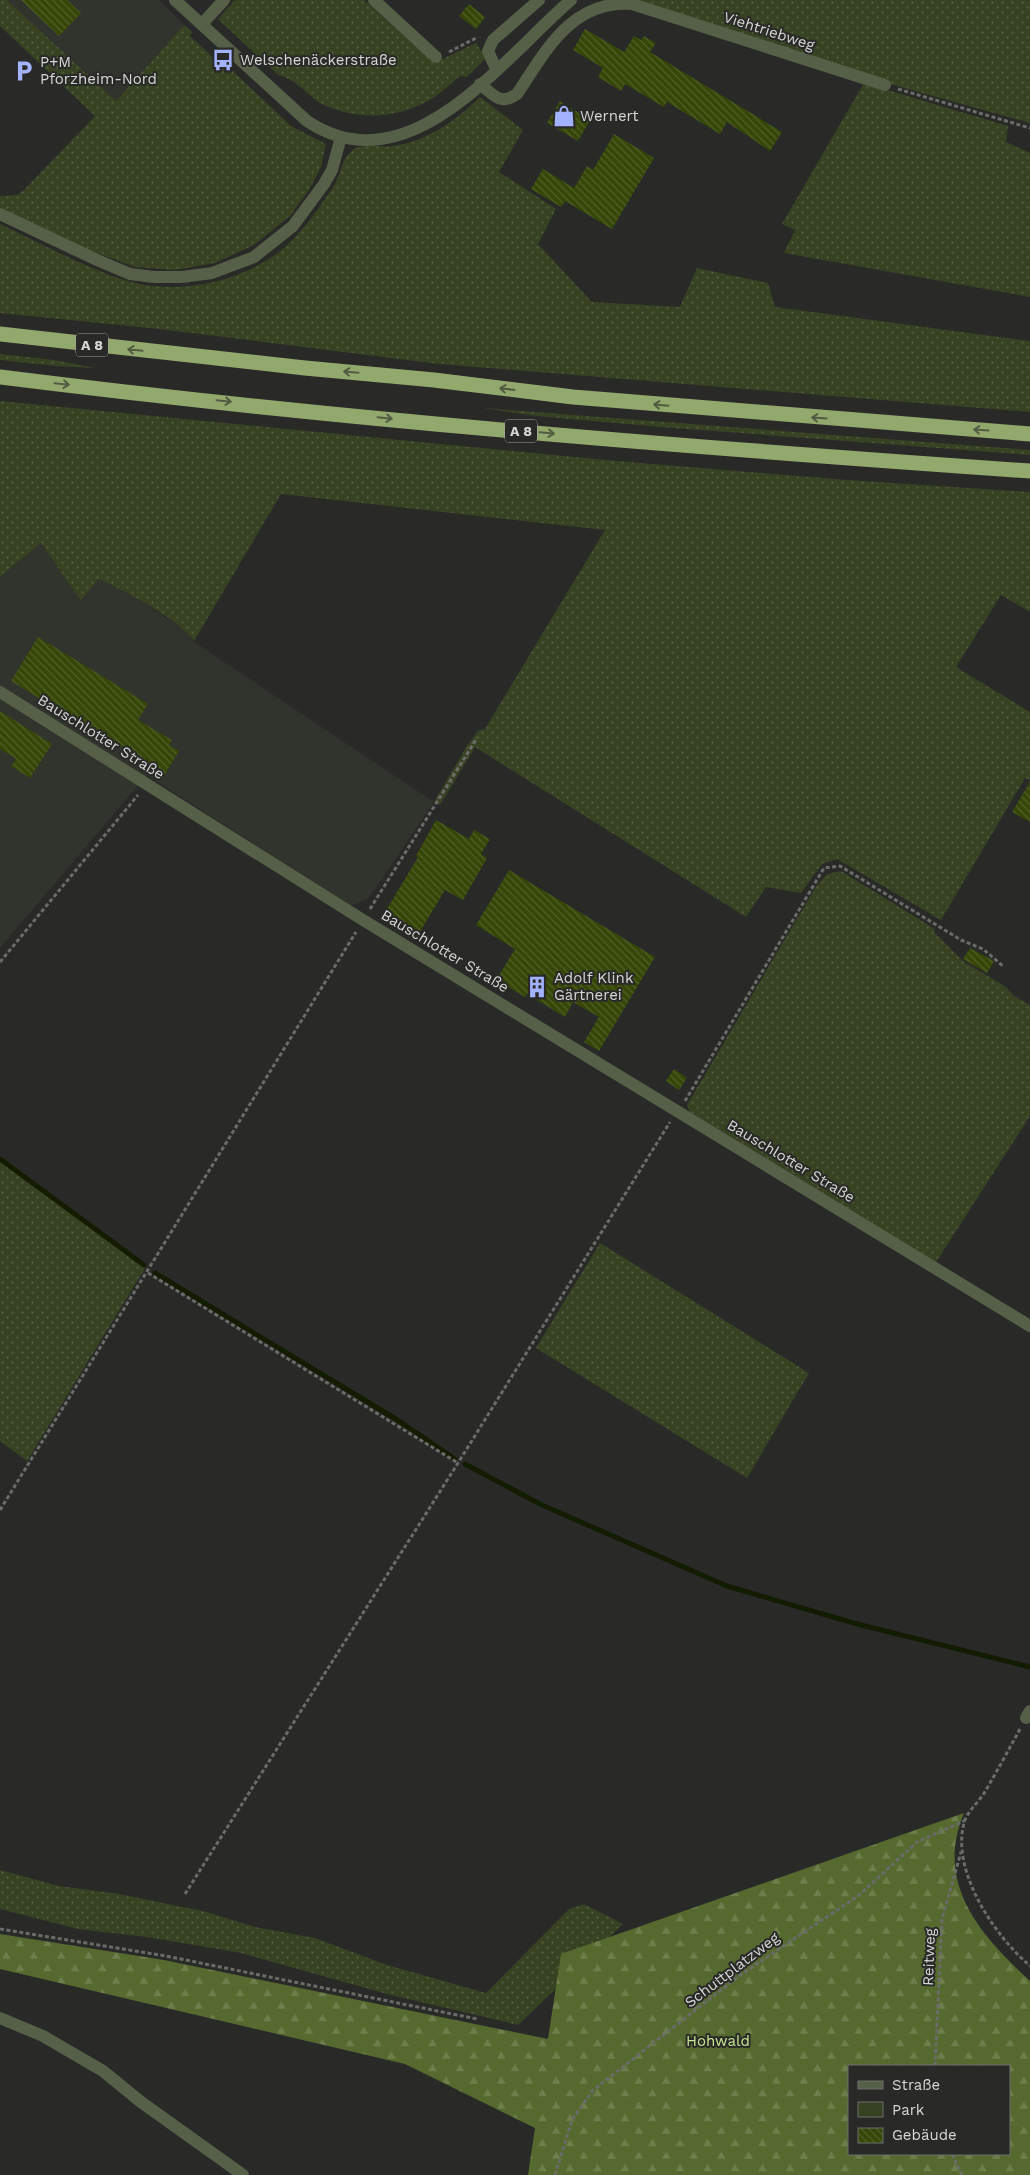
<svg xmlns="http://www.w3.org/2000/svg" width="1030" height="2175" font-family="'Work Sans',sans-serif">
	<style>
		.built { fill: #31342c }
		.green { fill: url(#green-dots) }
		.forest { fill: url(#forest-firs); fill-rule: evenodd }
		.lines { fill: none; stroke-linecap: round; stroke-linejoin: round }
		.stream { stroke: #131c00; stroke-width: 5 }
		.building { fill: url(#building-back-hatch) }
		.path { stroke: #6b6c6a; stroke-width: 3; stroke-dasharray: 4 2.5; stroke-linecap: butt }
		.minor { stroke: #565f47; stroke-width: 12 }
		.highway { stroke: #93a86c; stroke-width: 15 }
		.oneway { stroke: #535c43 }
		.labels { text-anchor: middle; stroke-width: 4; stroke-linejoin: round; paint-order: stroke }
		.shield { fill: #292a28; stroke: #a2a3a1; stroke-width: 1 }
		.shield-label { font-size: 14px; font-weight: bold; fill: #d6d7d5 }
		.street-label { font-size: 15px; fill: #d6d7d5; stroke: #292a28 }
		.poi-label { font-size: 15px; fill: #d6d7d5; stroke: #292a28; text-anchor: start }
		.park-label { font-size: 15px; fill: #c7e690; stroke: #292a28 }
	</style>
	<defs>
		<pattern id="green-dots" width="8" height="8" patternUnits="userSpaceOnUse" patternTransform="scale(1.25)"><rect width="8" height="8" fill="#374222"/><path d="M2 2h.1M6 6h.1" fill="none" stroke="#535d41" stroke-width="1.8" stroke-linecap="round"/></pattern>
		<pattern id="forest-firs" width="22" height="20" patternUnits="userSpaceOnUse" patternTransform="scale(1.25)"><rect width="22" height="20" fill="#56692f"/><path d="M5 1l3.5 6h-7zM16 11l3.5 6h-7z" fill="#6e7e4c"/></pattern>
		<pattern id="building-back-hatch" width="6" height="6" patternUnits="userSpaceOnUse" patternTransform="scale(1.25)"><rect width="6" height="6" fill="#354607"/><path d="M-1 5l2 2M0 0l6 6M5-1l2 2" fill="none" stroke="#52602a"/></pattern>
	</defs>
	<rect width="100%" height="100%" fill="#292a28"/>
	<path class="built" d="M 7,0 L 159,0 L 184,25 L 116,101 Z
		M 41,543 L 81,601 L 98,579 L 128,592 L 187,632 L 194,642 L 434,802 L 368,899 L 350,906 L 147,775 L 0,948 L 0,577 Z"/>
	<path class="green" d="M 0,0 L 7,0 L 116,101 L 184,25 L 192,32 L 190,36 L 216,60 L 219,58 L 291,126 L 326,144 L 321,167 L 309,190 L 290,216 L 254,245 L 215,263 L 174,270 L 135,267 L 89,250 L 0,208 L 0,196 L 17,195 L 24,190 L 95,116 L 0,26 Z
		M 235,0 L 364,0 L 434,63 L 476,43 L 486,58 L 467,77 L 460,76 C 451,83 442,92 433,98 C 400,119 357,121 322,104 C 306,95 297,79 278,75 L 218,19 Z
		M 629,0 L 1030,0 L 1030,123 L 890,84 Z
		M 864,83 L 1008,126 L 1006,142 L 1030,153 L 1030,297 L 784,253 L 795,230 L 782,224 Z
		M 480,97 L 523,130 L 499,172 L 556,209 L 538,244 L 592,302 L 680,307 L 697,268 L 768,283 L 775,307 L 1030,341 L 1030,412 L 439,364 L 160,329 L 0,313 L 0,224 C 40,243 82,266 124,280 C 181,298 258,280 298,234 C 311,220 321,204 332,189 C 341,177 340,160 353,150 C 361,143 381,148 393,146 C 426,142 457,120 480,97 Z
		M 0,354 L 54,360 L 95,368 L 58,366 L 0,360 Z
		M 0,401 L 605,460 L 847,480 L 1030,492 L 1030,612 L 1001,595 L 956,667 L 1030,712 L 1030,780 L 1025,778 L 941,920 L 837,859 L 822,864 L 801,893 L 766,887 L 746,917 L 475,747 L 440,805 L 434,802 L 467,746 L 478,731 L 485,729 L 605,530 L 281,494 L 194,641 C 179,620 123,589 98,579 L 81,601 L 41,543 L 0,577 Z
		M 483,408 L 1030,450 L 1030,455 L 661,427 L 537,416 Z
		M 841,871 L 935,929 L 934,932 L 963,961 L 1006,987 L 1014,996 L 1030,1005 L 1030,1116 L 936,1262 L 690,1112 L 687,1105 L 817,885 L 827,874 Z
		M 0,1156 L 147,1265 L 27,1461 L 0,1441 Z
		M 600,1243 L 809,1373 L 747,1478 L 536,1348 Z
		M 0,1870 L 59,1886 L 119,1894 L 207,1912 L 255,1927 L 315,1938 L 387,1965 L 486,1993 L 569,1909 L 584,1904 L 623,1924 L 518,2025 L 387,1994 L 241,1953 L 147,1937 L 78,1929 L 0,1909 Z"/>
	<path class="forest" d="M 964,1813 C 934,1884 981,1936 1030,1981 L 1030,2175 L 528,2175 L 535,2128 L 405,2064 L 0,1969 L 0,1934 L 164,1960 L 548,2039 L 561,1954 ZM 1009,2066 L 1009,2154 L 849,2154 L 849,2066 Z"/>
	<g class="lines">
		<path class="stream" d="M 0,1159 L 144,1265
			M 155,1273 L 399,1421 L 455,1459
			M 465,1464 L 542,1505 L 727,1586 L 857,1624 L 1030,1667"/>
	</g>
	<path class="building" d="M 21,0 L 67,0 L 81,13 L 59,36 Z
		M 469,4 L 485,17 L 476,29 L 459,16 Z
		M 585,29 L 624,52 L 634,36 L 641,40 L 644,36 L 656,43 L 650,52 L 782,132 L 770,151 L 727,122 L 720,134 L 667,102 L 664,107 L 625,84 L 621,91 L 598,77 L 603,68 L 573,50 Z
		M 560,101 L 590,120 L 578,141 L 547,123 Z
		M 614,134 L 654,158 L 612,229 L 565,201 L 561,207 L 531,189 L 543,169 L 574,188 L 587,166 L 593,170 Z
		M 38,637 L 148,704 L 138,720 L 172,740 L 169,745 L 179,751 L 164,776 L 149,767 L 144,762 L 145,760 L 122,746 L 121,748 L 11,681 Z
		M 0,711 L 52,744 L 30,778 L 11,766 L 16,759 L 0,749 Z
		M 1030,782 L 1030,822 L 1012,812 Z
		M 436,820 L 469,839 L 474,830 L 490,839 L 481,854 L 487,858 L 463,900 L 445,890 L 418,935 L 384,914 L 418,857 L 416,856 Z
		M 509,870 L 655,957 L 599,1051 L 584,1042 L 599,1017 L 573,1002 L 565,1017 L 527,994 L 525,997 L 496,980 L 515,949 L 476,925 Z
		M 970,948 L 994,961 L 987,973 L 963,959 Z
		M 674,1069 L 687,1078 L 679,1090 L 666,1081 Z"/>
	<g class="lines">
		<path class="path" d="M 449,52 L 478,37
			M 898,89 L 1030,128
			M 370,909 L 477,738
			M 0,962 L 138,795
			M 685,1101 L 824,868 L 840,866 L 961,940 L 983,949 L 1003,966
			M 148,1273 L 458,1463
			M 0,1510 L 356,932
			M 1020,1729 C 1008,1751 996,1773 983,1795 C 977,1803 966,1814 964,1823 C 951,1872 995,1936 1030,1966
			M 185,1894 L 458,1463 L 670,1122
			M 0,1929 L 166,1956 L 477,2019
			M 935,2066 L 942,1919 L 961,1852
			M 952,2154 L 962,2175
			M 555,2175 L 572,2120 L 592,2091 L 739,1976 L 858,1896 L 917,1842 L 964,1821"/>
		<path class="minor" d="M 175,0 L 307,121 C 409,189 502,59 571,0
			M 374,0 L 436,57
			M 202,24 L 224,0
			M 496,69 L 488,51 L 493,40 L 539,0
			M 480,84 C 494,95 500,106 517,94 C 546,51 571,0 632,4 L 885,85
			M 0,214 L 97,260 L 130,274 L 154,277 L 182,277 L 212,273 L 254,257 L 293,226 L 324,184 L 332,170 L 341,137
			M 0,692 L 363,920 L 1030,1326
			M 1026,1718 L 1030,1711
			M 0,2018 L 43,2036 L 103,2071 L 141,2102 L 243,2175"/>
		<path class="highway" d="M 0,334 L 305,368 L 434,380 L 573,397 L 1030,434
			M 0,377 C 342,420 686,447 1030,471"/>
	</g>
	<defs><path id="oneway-shaft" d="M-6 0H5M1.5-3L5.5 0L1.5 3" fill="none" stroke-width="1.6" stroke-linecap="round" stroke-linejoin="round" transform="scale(1.25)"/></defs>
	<g class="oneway">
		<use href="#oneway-shaft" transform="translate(135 350) rotate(-174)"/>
		<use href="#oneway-shaft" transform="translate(351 372) rotate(-175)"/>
		<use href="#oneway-shaft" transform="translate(62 384) rotate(6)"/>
		<use href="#oneway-shaft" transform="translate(507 389) rotate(-173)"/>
		<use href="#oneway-shaft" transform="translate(224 401) rotate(6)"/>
		<use href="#oneway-shaft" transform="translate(661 405) rotate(-175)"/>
		<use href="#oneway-shaft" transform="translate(385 418) rotate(6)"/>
		<use href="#oneway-shaft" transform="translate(819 418) rotate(-176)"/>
		<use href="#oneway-shaft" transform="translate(981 430) rotate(-176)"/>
		<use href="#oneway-shaft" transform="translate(547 433) rotate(5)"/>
	</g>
	<defs>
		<g id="bus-bare" transform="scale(1.725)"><path d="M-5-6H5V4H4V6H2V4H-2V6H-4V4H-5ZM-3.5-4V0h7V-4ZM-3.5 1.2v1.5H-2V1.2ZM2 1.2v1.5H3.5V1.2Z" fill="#a3b2fd" stroke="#292a28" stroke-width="2.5" paint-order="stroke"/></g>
		<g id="parking-bare" transform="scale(1.725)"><path d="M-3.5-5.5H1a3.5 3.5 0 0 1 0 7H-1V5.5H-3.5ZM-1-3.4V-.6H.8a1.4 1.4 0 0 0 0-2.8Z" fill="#a3b2fd" stroke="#292a28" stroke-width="2.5" paint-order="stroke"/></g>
		<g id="shop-bare" transform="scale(1.725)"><path d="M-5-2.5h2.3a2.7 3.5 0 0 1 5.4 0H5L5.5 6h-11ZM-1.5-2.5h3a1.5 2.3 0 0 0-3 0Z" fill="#a3b2fd" stroke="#292a28" stroke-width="2.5" paint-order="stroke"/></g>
		<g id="building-bare" transform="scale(1.725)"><path d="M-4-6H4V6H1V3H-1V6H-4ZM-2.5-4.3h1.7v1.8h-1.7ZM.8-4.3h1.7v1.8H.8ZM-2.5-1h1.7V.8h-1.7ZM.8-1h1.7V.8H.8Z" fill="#a3b2fd" stroke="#292a28" stroke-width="2.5" paint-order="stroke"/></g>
	</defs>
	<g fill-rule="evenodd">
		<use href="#bus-bare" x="223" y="60"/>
		<use href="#parking-bare" x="24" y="71"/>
		<use href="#shop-bare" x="564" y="116"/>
		<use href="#building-bare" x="537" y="987"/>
	</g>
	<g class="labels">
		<g class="shield">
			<rect x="76" y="333.5" width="32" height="23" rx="4"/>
			<rect x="505" y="419.5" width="32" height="23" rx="4"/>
		</g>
		<g class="shield-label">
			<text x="92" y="350">A 8</text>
			<text x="521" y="436">A 8</text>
		</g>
		<g class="street-label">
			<text transform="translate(769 31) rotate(18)" y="5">Viehtriebweg</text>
			<text transform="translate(101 737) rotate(32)" y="5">Bauschlotter Straße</text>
			<text transform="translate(445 951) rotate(31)" y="5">Bauschlotter Straße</text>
			<text transform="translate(791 1161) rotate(31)" y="5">Bauschlotter Straße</text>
			<text transform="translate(929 1957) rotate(-88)" y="5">Reitweg</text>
			<text transform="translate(732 1970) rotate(-37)" y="5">Schuttplatzweg</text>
		</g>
		<g class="poi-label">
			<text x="240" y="65">Welschenäckerstraße</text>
			<text x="40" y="67">P+M<tspan x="40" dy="17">Pforzheim-Nord</tspan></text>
			<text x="580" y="121">Wernert</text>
			<text x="554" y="983">Adolf Klink<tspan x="554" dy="17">Gärtnerei</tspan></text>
		</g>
		<g class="park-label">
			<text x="718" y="2046">Hohwald</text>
		</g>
	</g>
	<rect x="848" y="2065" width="162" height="90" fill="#292a28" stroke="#6e6f6d"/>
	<rect x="858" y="2081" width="25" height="8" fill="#565f47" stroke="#6e6f6d"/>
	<text x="892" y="2090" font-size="15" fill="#d6d7d5">Straße</text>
	<rect x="858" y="2102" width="25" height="15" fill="#374222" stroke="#6e6f6d"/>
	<text x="892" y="2115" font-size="15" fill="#d6d7d5">Park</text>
	<rect x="858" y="2128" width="25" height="15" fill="url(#building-back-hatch)" stroke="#6e6f6d"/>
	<text x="892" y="2140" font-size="15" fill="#d6d7d5">Gebäude</text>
</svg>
